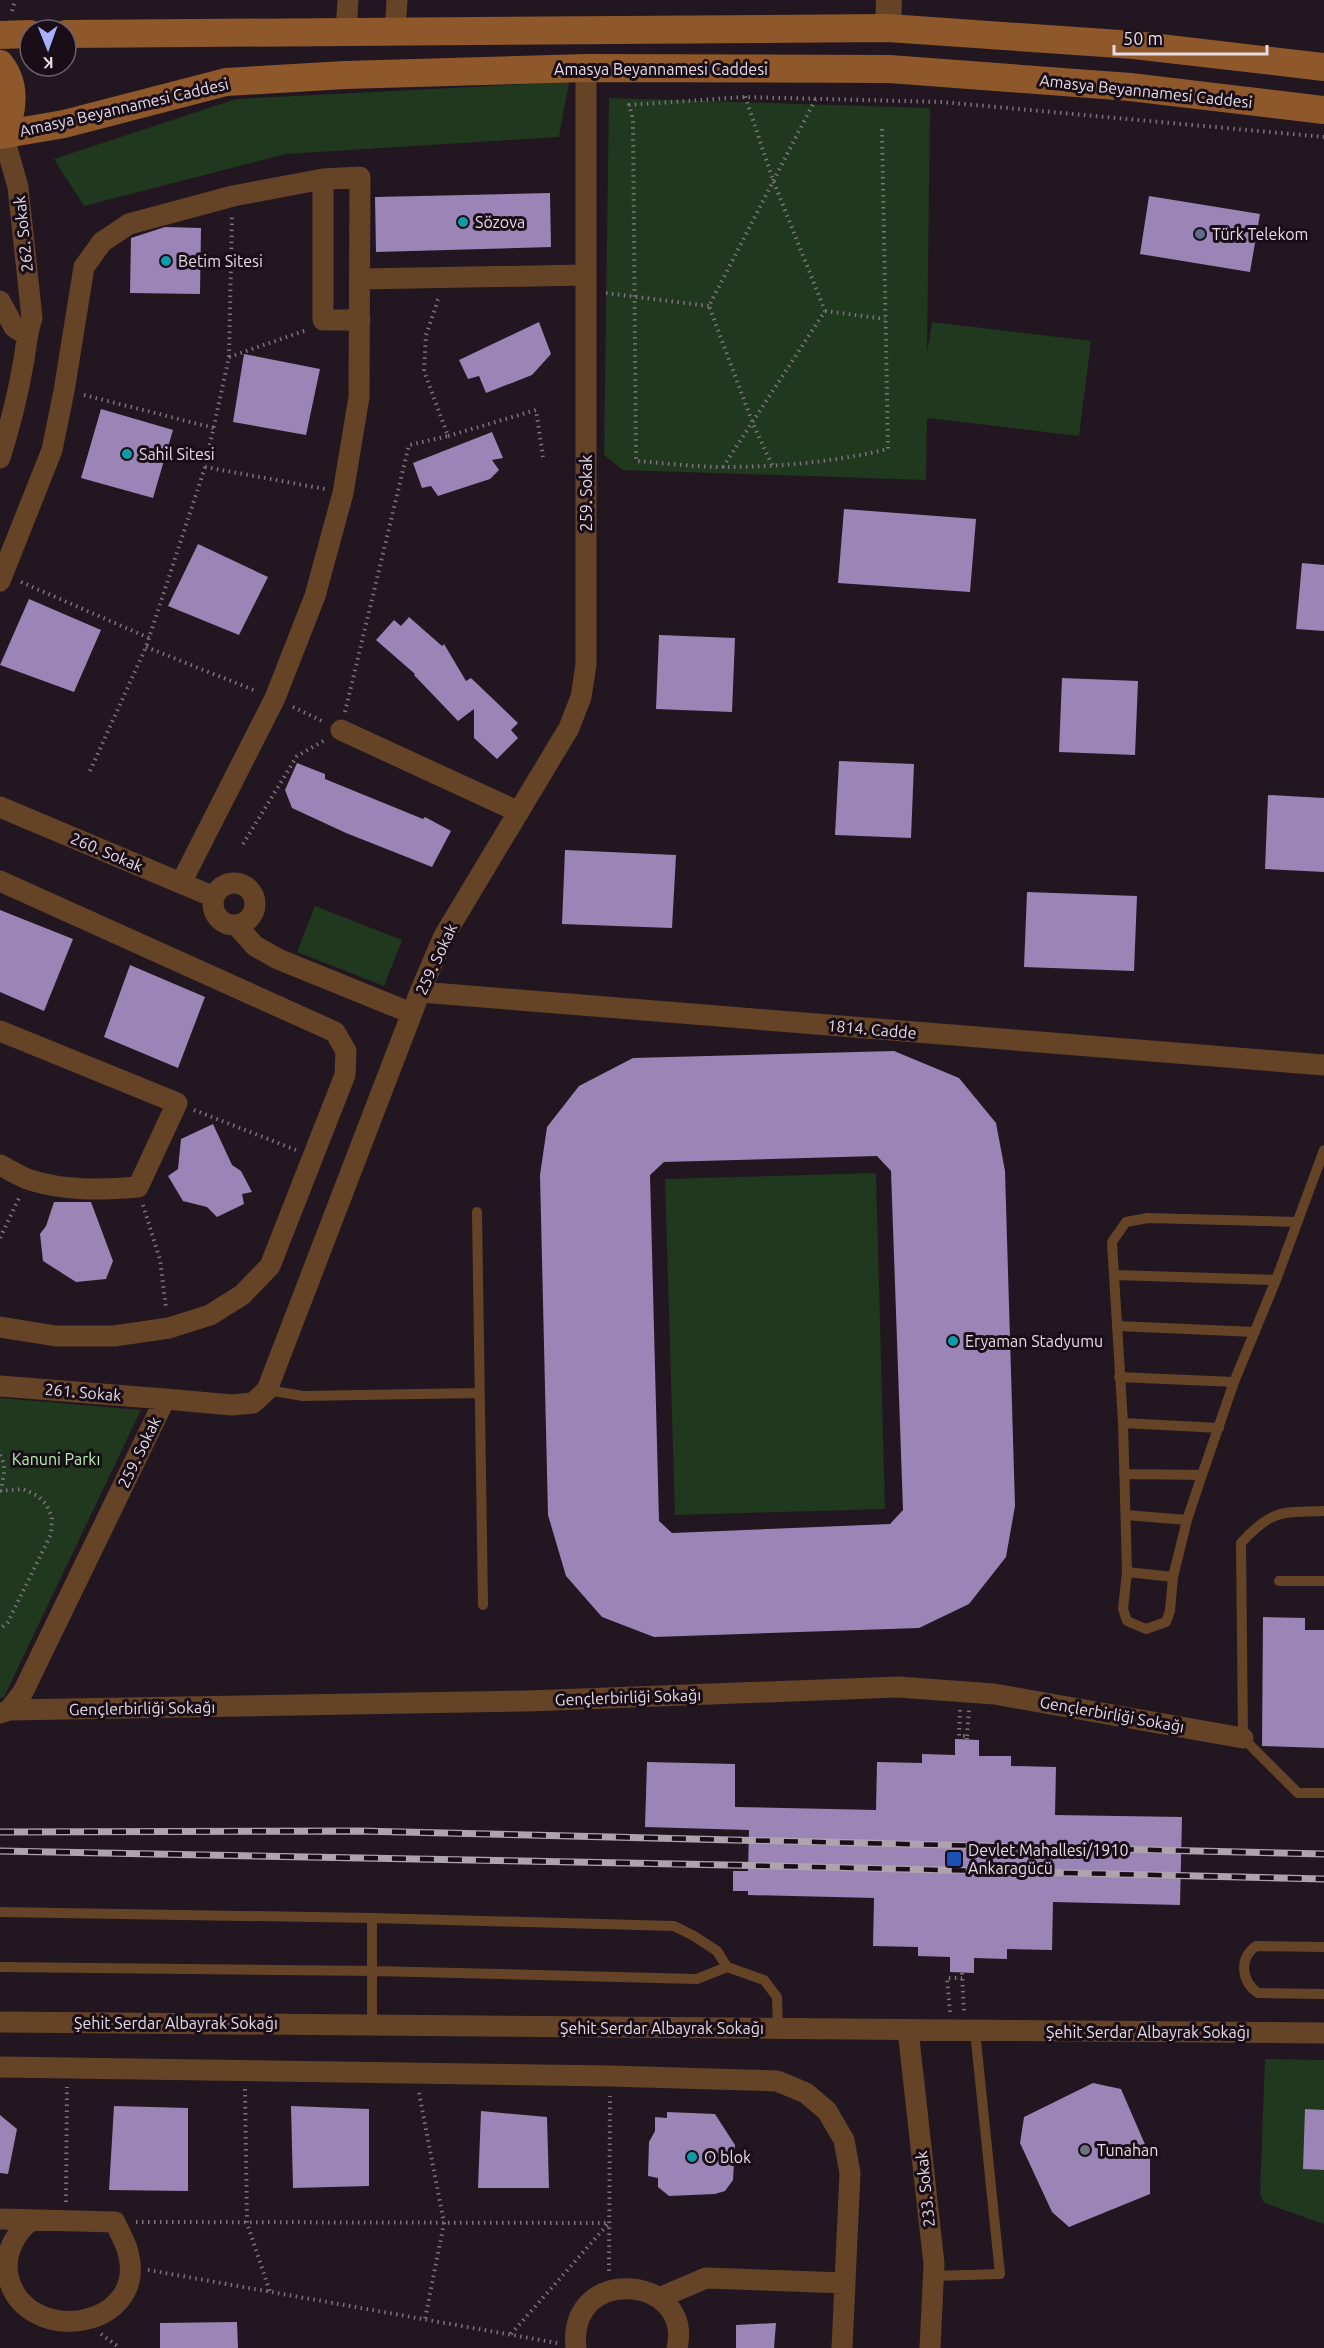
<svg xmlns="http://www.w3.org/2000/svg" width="1324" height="2348" font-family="Ubuntu,sans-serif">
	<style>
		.green { fill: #1f381e }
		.building { fill: #9b84b6; fill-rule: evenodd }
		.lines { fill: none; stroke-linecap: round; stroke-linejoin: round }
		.path { stroke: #7e737d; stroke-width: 4; stroke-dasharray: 1.5 4.5; stroke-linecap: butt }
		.service { stroke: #644327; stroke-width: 10 }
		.minor { stroke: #644327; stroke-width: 21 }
		.tertiary { stroke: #644327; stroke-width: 26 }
		.secondary { stroke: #8e582a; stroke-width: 28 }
		.rail-casing { stroke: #aea4ad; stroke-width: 7 }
		.rail { stroke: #190d18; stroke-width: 4.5; stroke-dasharray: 14; stroke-linecap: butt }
		.culture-dot { fill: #0f9aa8; stroke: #190d18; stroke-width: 2 }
		.service-dot { fill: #5c6f8a; stroke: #190d18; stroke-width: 2 }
		.transit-dot { fill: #1a4fb4; stroke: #190d18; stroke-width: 2 }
		.worship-dot { fill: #6b7280; stroke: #190d18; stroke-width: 2 }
		.labels { text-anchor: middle; stroke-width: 6; stroke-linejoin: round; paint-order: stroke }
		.street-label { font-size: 16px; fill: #e5dce4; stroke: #190d18 }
		.poi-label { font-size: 16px; fill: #e5dce4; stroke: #190d18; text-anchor: start }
		.park-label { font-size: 16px; fill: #b4f2b1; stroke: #190d18 }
	</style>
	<rect width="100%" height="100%" fill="#221621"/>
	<path class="green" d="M 569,82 L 559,137 L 286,154 L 84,206 L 54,159 L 236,99 Z
		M 609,98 L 930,108 L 927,352 L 932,322 L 1091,341 L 1079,436 L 927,418 L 926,480 L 623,470 L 604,455 Z
		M 315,906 L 402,940 L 384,986 L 297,952 Z
		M 876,1173 L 885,1509 L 675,1515 L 665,1179 Z
		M 0,1398 L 141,1410 L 4,1697 L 0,1698 Z
		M 1265,2059 L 1324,2060 L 1324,2224 L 1264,2203 L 1260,2193 Z"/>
	<path class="building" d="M 550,193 L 551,247 L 376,252 L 375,197 Z
		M 1149,196 L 1260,214 L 1250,272 L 1140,254 Z
		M 165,227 L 201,228 L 200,294 L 130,293 L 131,238 Z
		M 539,322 L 551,354 L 532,375 L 486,393 L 479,376 L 468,379 L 459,360 Z
		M 244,354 L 320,369 L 306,435 L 233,422 Z
		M 101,409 L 173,430 L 153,498 L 81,478 Z
		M 492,432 L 503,458 L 492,460 L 499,470 L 490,479 L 438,496 L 431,486 L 422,488 L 413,463 Z
		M 844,509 L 976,519 L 970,592 L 838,583 Z
		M 198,544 L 268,577 L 239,635 L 168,606 Z
		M 1302,563 L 1324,565 L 1324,631 L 1296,629 Z
		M 29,599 L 101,630 L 74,692 L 0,665 Z
		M 409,617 L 442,646 L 444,644 L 466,681 L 471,678 L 518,723 L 511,730 L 518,738 L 497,759 L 474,738 L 474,709 L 458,721 L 414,675 L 415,674 L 376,640 L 394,620 L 401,626 Z
		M 659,635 L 735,638 L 732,712 L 656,709 Z
		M 1062,678 L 1138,681 L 1135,755 L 1059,752 Z
		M 839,761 L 914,764 L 911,838 L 835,835 Z
		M 297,763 L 325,774 L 325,779 L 423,819 L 425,817 L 451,831 L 432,867 L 346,833 L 292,808 L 285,790 Z
		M 1268,795 L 1324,798 L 1324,872 L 1265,869 Z
		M 565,850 L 676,855 L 672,928 L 562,924 Z
		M 1027,892 L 1137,896 L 1134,971 L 1024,967 Z
		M 0,910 L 73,939 L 44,1011 L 0,992 Z
		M 130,965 L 205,997 L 178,1068 L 104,1037 Z
		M 894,1051 L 959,1078 L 996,1123 L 1005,1171 L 1015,1506 L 1006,1557 L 969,1604 L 919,1628 L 654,1637 L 602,1617 L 566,1576 L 548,1515 L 540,1175 L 547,1127 L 579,1086 L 633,1058 ZM 877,1156 L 891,1171 L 903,1510 L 890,1524 L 672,1533 L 659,1521 L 650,1175 L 664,1162 Z
		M 213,1124 L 232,1165 L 241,1171 L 252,1192 L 242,1194 L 244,1204 L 217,1217 L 207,1207 L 183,1201 L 168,1176 L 178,1169 L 181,1139 Z
		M 54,1202 L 91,1202 L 113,1261 L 106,1279 L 76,1282 L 43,1261 L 40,1234 L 46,1226 Z
		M 1263,1617 L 1305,1618 L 1305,1630 L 1324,1630 L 1324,1748 L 1262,1746 Z
		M 955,1739 L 979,1740 L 979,1756 L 1011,1756 L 1011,1766 L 1056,1767 L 1055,1815 L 1182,1817 L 1180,1905 L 1053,1902 L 1052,1950 L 1007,1949 L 1007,1959 L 974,1958 L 974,1973 L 950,1972 L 950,1957 L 918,1956 L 918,1947 L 873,1946 L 874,1898 L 748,1895 L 748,1891 L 733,1891 L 733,1871 L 748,1871 L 749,1830 L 645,1827 L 647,1762 L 735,1764 L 735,1807 L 876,1810 L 877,1762 L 922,1763 L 922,1754 L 955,1755 Z
		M 1093,2083 L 1121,2089 L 1150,2156 L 1150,2194 L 1069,2227 L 1052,2212 L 1020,2143 L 1024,2117 Z
		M 114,2106 L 188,2108 L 188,2191 L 109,2190 Z
		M 291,2106 L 369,2109 L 369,2186 L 293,2188 Z
		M 1305,2109 L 1324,2110 L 1324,2170 L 1303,2169 Z
		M 481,2111 L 547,2117 L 549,2188 L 478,2188 Z
		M 667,2112 L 715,2114 L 735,2145 L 733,2180 L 725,2191 L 715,2194 L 669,2196 L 658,2187 L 658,2178 L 648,2176 L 649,2142 L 655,2131 L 655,2117 L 667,2118 Z
		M 0,2115 L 17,2129 L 8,2174 L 0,2173 Z
		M 237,2322 L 238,2348 L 160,2348 L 160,2323 Z
		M 776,2323 L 774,2348 L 736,2348 L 736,2325 Z"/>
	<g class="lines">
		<path class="path" d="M 12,11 L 15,0
			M 882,129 L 888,449 C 834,462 779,467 724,467 C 695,467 665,463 636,461 L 633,119 L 629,105 L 745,97 L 942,102 L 1324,137
			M 606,293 L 709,306
			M 825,311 L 885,319
			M 229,357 L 307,330
			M 84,395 L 214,428
			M 448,436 L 536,410 L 543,457
			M 772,465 L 753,424 L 709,306 L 816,98
			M 205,467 L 325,489
			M 723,467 L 825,311 L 773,180 L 745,96
			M 21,582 L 149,638
			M 146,647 L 256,691
			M 293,707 L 324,722
			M 345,712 L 409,445 L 448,436 L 424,371 L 426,335 L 438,300 L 440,298
			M 90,771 L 146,647 L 205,467 L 229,357 L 232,217
			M 243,844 L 297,756 L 325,740
			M 194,1110 L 296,1150
			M 143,1205 L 160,1260 L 166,1308
			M 0,1238 L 20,1196
			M 0,1455 C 7,1466 3,1478 1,1491
			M 0,1491 L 23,1489 L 38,1496 L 46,1504 L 52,1517 L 51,1534 L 8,1622 L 0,1629
			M 960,1710 L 959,1736 L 967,1736 L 967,1740
			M 967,1736 L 969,1710
			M 962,1973 L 964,2012
			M 950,2012 L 947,1978 L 962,1978
			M 245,2089 L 247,2223 L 270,2292
			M 419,2093 L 444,2223 L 425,2319
			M 66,2202 L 67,2087
			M 136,2222 L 609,2223
			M 148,2270 L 557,2343
			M 609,2271 L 610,2096
			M 101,2334 L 120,2348
			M 511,2334 L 609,2223"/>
		<path class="service" d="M 477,1212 L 483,1605
			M 1296,1222 L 1148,1218 L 1126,1222 L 1112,1242 L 1123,1423 L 1127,1572 L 1123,1609 L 1127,1621 L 1146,1629 L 1166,1622 L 1170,1611 L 1173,1577 L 1187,1520 L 1202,1475 L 1234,1382 L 1276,1280 L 1324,1150
			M 1114,1275 L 1276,1280
			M 1117,1326 L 1255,1332
			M 1119,1377 L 1234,1382
			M 267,1390 L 303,1396 L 479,1393
			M 1123,1423 L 1219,1428
			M 1124,1474 L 1202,1475
			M 1324,1511 C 1281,1512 1271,1510 1241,1543 L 1243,1738 L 1298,1793 L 1324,1793
			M 1126,1515 L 1187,1520
			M 1127,1572 L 1173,1577
			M 1279,1581 L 1324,1581
			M 0,1912 L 372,1918 L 674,1926 L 694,1936 L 717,1951 L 727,1967 L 764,1980 L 777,1997 L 778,2029
			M 372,1918 L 372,2025
			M 1324,1947 L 1256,1946 C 1238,1959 1242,1982 1258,1993 L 1324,1994
			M 0,1967 L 374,1971 L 697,1979 L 727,1967
			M 933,2276 L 1000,2274 L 975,2031"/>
		<path class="minor" d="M 346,32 L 348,0
			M 395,32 L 397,0
			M 323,179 L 323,320 L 360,320
			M 360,279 L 586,275
			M 0,301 L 14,327 L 26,335
			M 0,458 C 9,429 17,399 22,370 C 26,352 26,335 32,318 L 18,187 L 3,134
			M 0,581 L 52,450 L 64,391 L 84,267 L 102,242 L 129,224 L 233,196 L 323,179 L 360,177 L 359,397 L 343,493 L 315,596 L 275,698 L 181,883
			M 341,730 L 519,812
			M 0,807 L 214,897
			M 0,881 L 335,1032 L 346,1051 L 345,1075 L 270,1266 L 242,1295 L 210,1315 L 169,1328 L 114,1336 L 56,1336 L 0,1327
			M213 904a21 21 0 1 1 42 0a21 21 0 1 1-42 0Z
			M 236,925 L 255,946 L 278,959 L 411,1013
			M 420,992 L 1324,1065
			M 0,1031 L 177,1103 L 138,1187 C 101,1190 65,1191 30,1180 C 19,1176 10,1170 0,1165
			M 0,1386 L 165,1399
			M 9,1710 L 528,1701 L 898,1687 L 994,1694 L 1243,1738
			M 0,1713 L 9,1710 L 23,1692 L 165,1399 L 232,1405 L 253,1403 L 267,1390 L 420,992 L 444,936 L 569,728 L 581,697 L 586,665 L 586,68
			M 0,2022 L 1324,2033
			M 908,2030 L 934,2264 L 930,2348
			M 0,2067 L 610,2076 L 777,2081 L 806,2093 L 827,2111 L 844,2140 L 850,2173 L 842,2348
			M 0,2219 L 115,2222 C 119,2232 125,2241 128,2252 C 149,2330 24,2348 8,2276 C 4,2253 14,2235 31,2220
			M 659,2298 L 706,2278 L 845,2283
			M 576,2348 C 567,2263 694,2275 677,2348"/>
		<path class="tertiary" d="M 888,28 L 889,0"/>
		<path class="secondary" d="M 66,34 L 888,28 L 1134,45 L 1324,67
			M 0,35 L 30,34
			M 0,64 C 17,85 13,112 3,134
			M 0,135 L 64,124 L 226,82 L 345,75 L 586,68 L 889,69 L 1130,87 L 1324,110"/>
		<g class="rail-casing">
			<path id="rail" d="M 0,1832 L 359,1831 L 1324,1854
				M 0,1851 L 729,1865 L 1324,1879"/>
		</g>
		<use href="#rail" class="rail"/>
	</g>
	<g class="culture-dot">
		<circle cx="463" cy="222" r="6"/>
		<circle cx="166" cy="261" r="6"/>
		<circle cx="127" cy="454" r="6"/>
		<circle cx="953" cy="1341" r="6"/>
		<circle cx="692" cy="2157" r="6"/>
	</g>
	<circle class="service-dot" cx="1200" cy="234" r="6"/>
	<rect class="transit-dot" x="946" y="1851" width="16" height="16" rx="3"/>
	<circle class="worship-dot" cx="1085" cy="2150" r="6"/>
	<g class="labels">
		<g class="street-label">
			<text x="661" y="75">Amasya Beyannamesi Caddesi</text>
			<text transform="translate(1146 91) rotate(6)" y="6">Amasya Beyannamesi Caddesi</text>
			<text transform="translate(124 107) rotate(-13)" y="6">Amasya Beyannamesi Caddesi</text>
			<text transform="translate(23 234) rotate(-96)" y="6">262. Sokak</text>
			<text transform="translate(586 493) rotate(-90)" y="6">259. Sokak</text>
			<text transform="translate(107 852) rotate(23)" y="6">260. Sokak</text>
			<text transform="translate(436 959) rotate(-65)" y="6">259. Sokak</text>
			<text transform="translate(872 1029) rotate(5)" y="6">1814. Cadde</text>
			<text transform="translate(83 1392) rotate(5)" y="6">261. Sokak</text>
			<text transform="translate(139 1452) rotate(-64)" y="6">259. Sokak</text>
			<text transform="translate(628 1697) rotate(-2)" y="6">Gençlerbirliği Sokağı</text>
			<text transform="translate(142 1708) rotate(-1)" y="6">Gençlerbirliği Sokağı</text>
			<text transform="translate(1112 1714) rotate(10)" y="6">Gençlerbirliği Sokağı</text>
			<text x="176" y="2029">Şehit Serdar Albayrak Sokağı</text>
			<text x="662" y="2034">Şehit Serdar Albayrak Sokağı</text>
			<text x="1148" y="2038">Şehit Serdar Albayrak Sokağı</text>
			<text transform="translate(925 2189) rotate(-96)" y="6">233. Sokak</text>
		</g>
		<g class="poi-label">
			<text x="475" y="228">Sözova</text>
			<text x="1212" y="240">Türk Telekom</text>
			<text x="178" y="267">Betim Sitesi</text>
			<text x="139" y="460">Sahil Sitesi</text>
			<text x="965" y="1347">Eryaman Stadyumu</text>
			<text x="968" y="1856">Devlet Mahallesi/1910<tspan x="968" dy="18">Ankaragücü</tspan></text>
			<text x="1097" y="2156">Tunahan</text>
			<text x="704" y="2163">O blok</text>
		</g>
		<g class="park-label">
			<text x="56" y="1465">Kanuni Parkı</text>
		</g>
	</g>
	<g transform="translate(48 48) rotate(179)"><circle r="28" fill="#190d18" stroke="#6b606a" stroke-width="1.5"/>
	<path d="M0-4.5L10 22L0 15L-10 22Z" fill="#a8b0fc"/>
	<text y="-9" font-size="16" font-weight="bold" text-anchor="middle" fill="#e5dce4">K</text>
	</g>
	<path d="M1114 45v9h153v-9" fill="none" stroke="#e5dce4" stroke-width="3"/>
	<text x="1123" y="45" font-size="18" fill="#e5dce4" stroke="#190d18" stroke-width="4.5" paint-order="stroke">50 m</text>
</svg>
